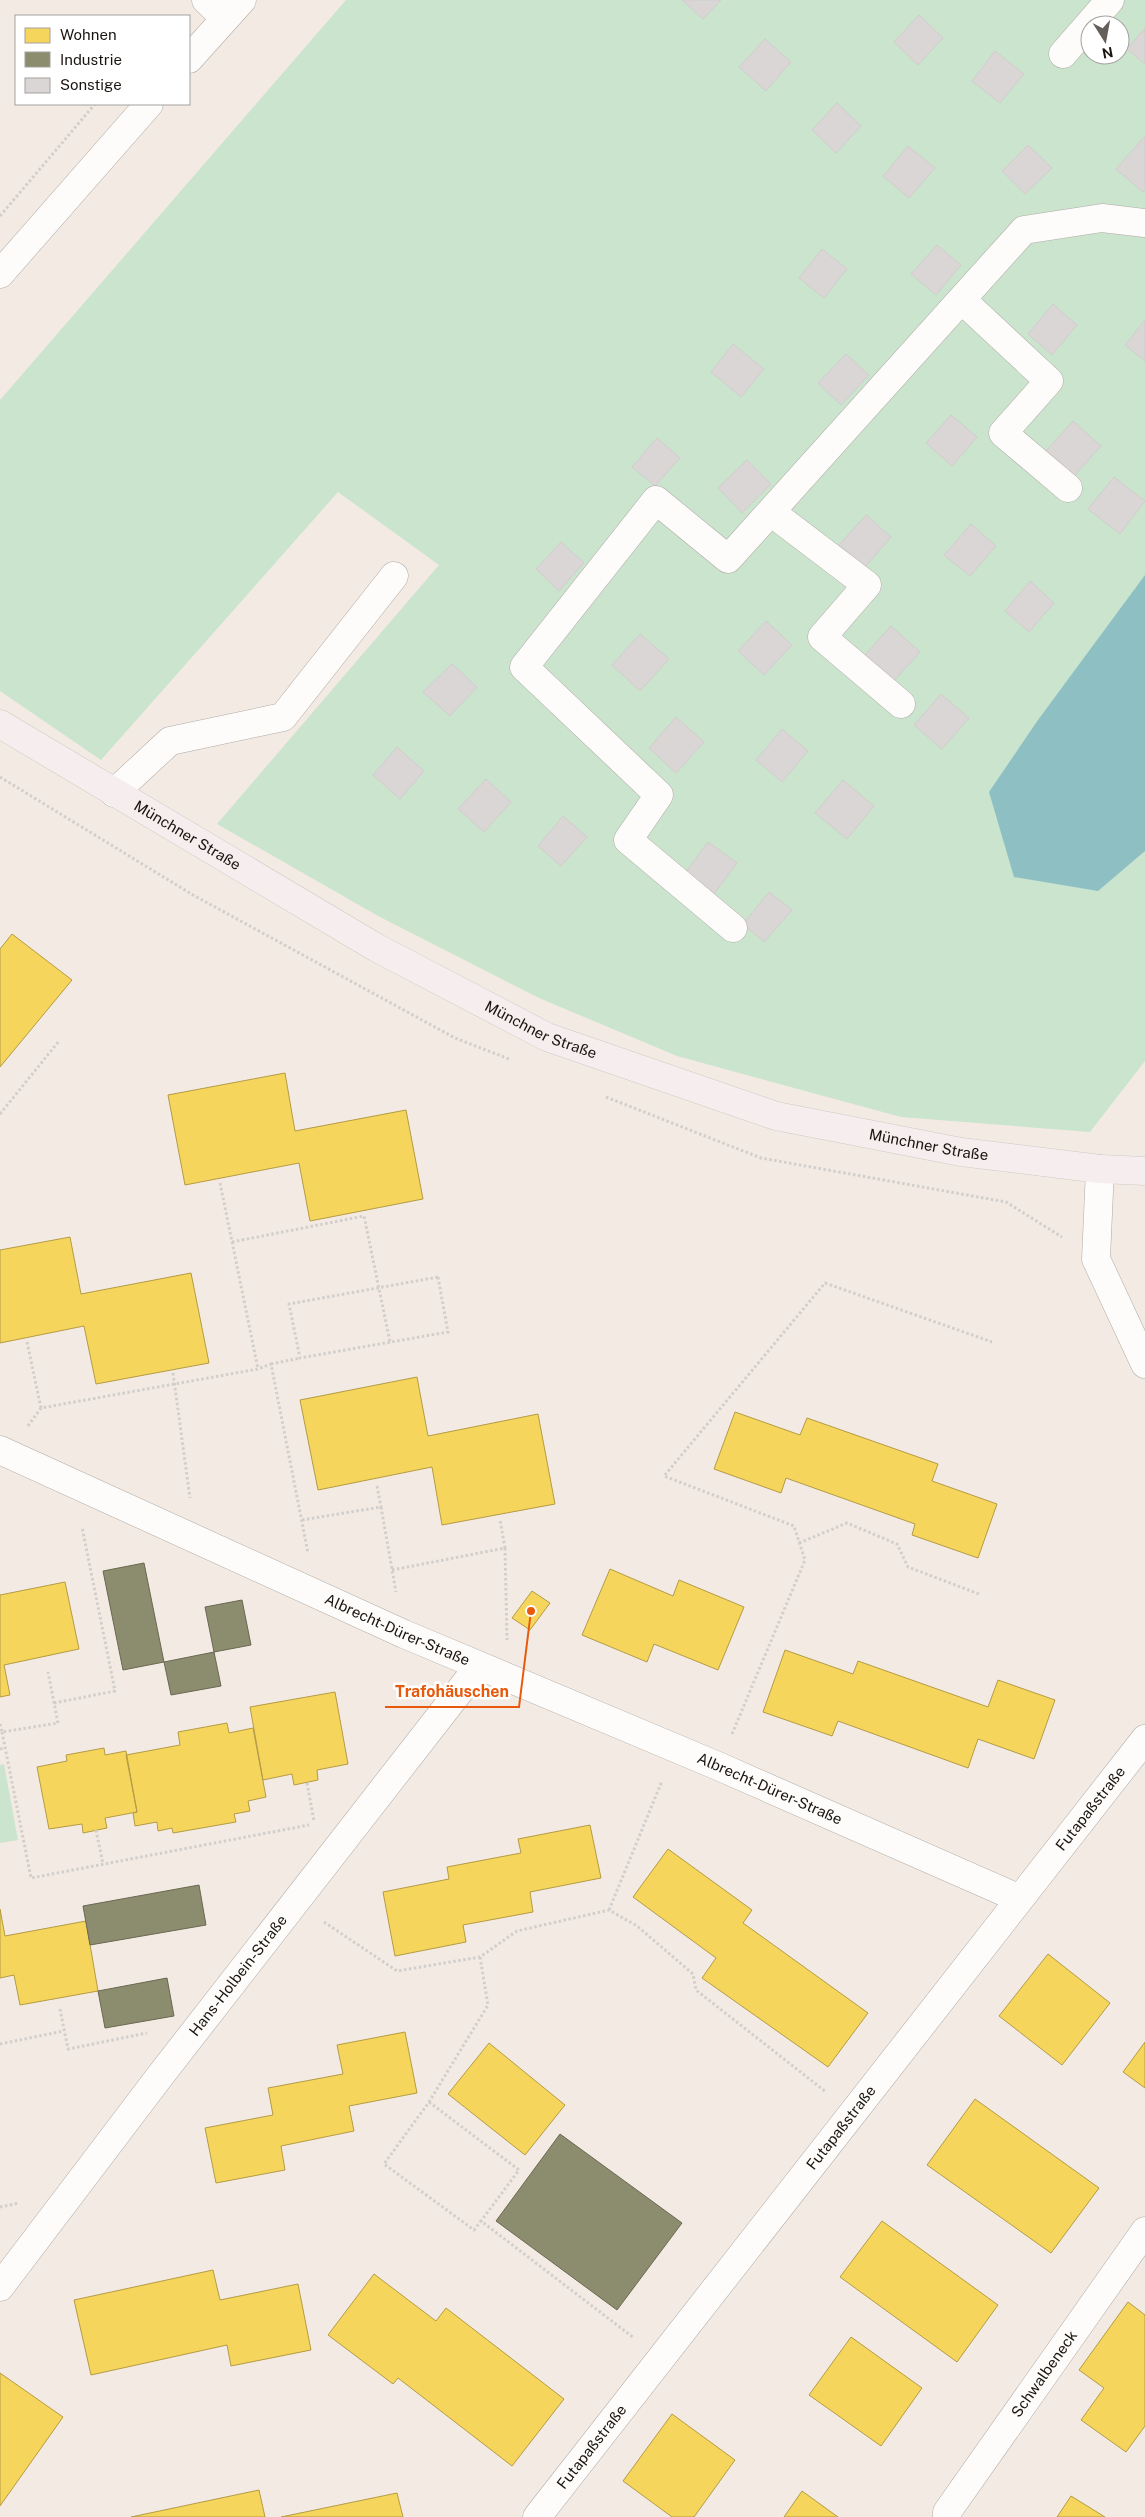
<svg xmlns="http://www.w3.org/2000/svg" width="1145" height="2517" font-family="'Public Sans',sans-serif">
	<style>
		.green { fill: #cae4ce; fill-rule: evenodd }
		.water { fill: #8ebfc3 }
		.homes { fill: #f6d55c; stroke: #b49b45 }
		.industry { fill: #8c8c6e; stroke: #6a6852 }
		.building { fill: #dad6d5; stroke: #d1cdcc }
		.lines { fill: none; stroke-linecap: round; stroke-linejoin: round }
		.minor-casing { stroke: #b0aaa4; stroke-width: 29 }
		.major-casing { stroke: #cdc9c5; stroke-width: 29 }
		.path { stroke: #d1cecc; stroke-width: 3; stroke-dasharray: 2.5 2.5; stroke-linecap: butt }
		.minor { stroke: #fdfcfb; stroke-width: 28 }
		.major { stroke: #f6eeee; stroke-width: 28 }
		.labels { text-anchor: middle; stroke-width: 5; stroke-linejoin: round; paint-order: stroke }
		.street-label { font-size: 15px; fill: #19140f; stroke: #fff }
		.leader { fill: none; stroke: #e8590c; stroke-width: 2 }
		.callout-dot { fill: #e8590c; stroke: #fff; stroke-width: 2 }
		.callout-label { font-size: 16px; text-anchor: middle; font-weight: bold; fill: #e8590c; stroke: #fff; stroke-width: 5; stroke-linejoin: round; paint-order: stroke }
	</style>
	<rect width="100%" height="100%" fill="#f3ebe3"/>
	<path class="green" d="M 346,0 L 1145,0 L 1145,1061 L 1090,1132 L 901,1117 L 677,1056 L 539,998 L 380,917 L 217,824 L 439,565 L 338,492 L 101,760 L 0,691 L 0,400 ZM 1090,25 L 1120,25 L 1120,55 L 1090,55 Z
		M 4,1764 L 18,1840 L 0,1843 L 0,1765 Z"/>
	<path class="water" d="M 1145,575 L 1145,851 L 1098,891 L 1014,877 L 989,792 L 1038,720 Z"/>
	<path class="homes" d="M 12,934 L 72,980 L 0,1067 L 0,949 Z
		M 285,1073 L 295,1131 L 406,1110 L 423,1199 L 310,1221 L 299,1163 L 185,1185 L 168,1095 Z
		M 70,1237 L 81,1294 L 191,1273 L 209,1363 L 96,1384 L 84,1326 L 0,1343 L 0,1250 Z
		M 417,1377 L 428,1436 L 538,1414 L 555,1504 L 442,1525 L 432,1467 L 318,1490 L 300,1400 Z
		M 735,1412 L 800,1435 L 807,1418 L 938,1464 L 932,1481 L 997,1504 L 978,1558 L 912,1535 L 915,1524 L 786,1478 L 781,1493 L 714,1469 Z
		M 610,1569 L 673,1596 L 679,1580 L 744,1607 L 718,1670 L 654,1644 L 647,1662 L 582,1635 Z
		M 65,1582 L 79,1649 L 4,1665 L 10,1695 L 0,1697 L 0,1595 Z
		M 532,1591 L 550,1603 L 530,1630 L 512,1618 Z
		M 785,1650 L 853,1674 L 858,1661 L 988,1707 L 998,1680 L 1055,1700 L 1034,1759 L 978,1739 L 968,1768 L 838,1721 L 832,1736 L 763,1712 Z
		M 335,1692 L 348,1764 L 317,1770 L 318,1780 L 294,1785 L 292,1774 L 263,1780 L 250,1707 Z
		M 227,1723 L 229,1733 L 253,1728 L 266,1797 L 248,1801 L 250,1811 L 234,1814 L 236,1822 L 173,1833 L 172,1828 L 158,1831 L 157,1822 L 135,1826 L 133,1813 L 137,1812 L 126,1755 L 180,1745 L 178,1732 Z
		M 104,1748 L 105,1755 L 126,1751 L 137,1812 L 105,1818 L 107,1828 L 83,1833 L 82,1824 L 49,1829 L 37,1767 L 67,1761 L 66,1755 Z
		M 590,1825 L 601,1878 L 530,1892 L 533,1912 L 463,1925 L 466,1942 L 395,1956 L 383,1892 L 449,1879 L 447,1867 L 521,1853 L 518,1839 Z
		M 668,1849 L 752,1910 L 743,1923 L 868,2013 L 828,2067 L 702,1978 L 716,1958 L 633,1897 Z
		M 0,1909 L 5,1936 L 86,1921 L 98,1991 L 20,2005 L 14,1975 L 0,1978 Z
		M 1048,1954 L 1110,2003 L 1062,2065 L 999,2016 Z
		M 405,2032 L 417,2093 L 349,2106 L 354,2131 L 281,2146 L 285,2170 L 216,2183 L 205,2128 L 273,2115 L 268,2088 L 343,2074 L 337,2045 Z
		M 1145,2042 L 1145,2088 L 1123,2072 Z
		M 489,2043 L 565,2105 L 525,2155 L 448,2094 Z
		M 975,2099 L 1099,2188 L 1051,2253 L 927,2165 Z
		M 882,2221 L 998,2305 L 957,2362 L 840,2277 Z
		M 213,2270 L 220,2300 L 298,2284 L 311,2350 L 231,2366 L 227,2345 L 91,2375 L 74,2300 Z
		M 374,2274 L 436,2321 L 446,2308 L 564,2399 L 512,2466 L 398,2378 L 393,2384 L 328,2335 Z
		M 1128,2302 L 1145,2315 L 1145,2426 L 1126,2452 L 1081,2420 L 1104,2388 L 1079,2370 Z
		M 851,2337 L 922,2388 L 881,2446 L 809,2395 Z
		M 0,2373 L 63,2417 L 0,2506 Z
		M 672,2414 L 735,2460 L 694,2517 L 672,2517 L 623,2481 Z
		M 259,2490 L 265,2517 L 131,2517 Z
		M 802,2491 L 838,2517 L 784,2517 Z
		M 397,2493 L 403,2517 L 281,2517 Z
		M 1071,2496 L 1105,2517 L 1057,2517 Z"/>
	<path class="industry" d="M 144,1563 L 164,1662 L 123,1670 L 103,1571 Z
		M 242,1600 L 251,1645 L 214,1652 L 205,1607 Z
		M 214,1652 L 221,1686 L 171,1695 L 164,1662 Z
		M 199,1885 L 206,1925 L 90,1945 L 83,1906 Z
		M 167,1978 L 174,2016 L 105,2028 L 98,1991 Z
		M 560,2134 L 682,2223 L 617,2310 L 496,2221 Z"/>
	<path class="building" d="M 682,0 L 721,0 L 703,19 Z
		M 919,15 L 943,38 L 918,65 L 894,42 Z
		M 1145,28 L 1145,64 L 1127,49 Z
		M 765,39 L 791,62 L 766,91 L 739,67 Z
		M 995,51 L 1024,74 L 1000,103 L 972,81 Z
		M 837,103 L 861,126 L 836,153 L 812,130 Z
		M 1145,136 L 1145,189 L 1143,192 L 1116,169 Z
		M 1028,145 L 1052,168 L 1025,194 L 1002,171 Z
		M 908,146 L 935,168 L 909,198 L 883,176 Z
		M 937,245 L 961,265 L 936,295 L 911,274 Z
		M 822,249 L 847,269 L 824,298 L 799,278 Z
		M 1053,304 L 1077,325 L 1052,355 L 1028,334 Z
		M 1145,320 L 1145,361 L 1125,345 Z
		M 733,344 L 764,369 L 741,397 L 711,372 Z
		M 846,354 L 869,375 L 841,405 L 818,383 Z
		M 951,415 L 977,437 L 952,466 L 926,443 Z
		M 1073,421 L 1101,446 L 1073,477 L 1045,452 Z
		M 657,438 L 680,458 L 655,486 L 632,467 Z
		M 747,460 L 771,484 L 742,513 L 718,488 Z
		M 1114,477 L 1145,501 L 1120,534 L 1088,509 Z
		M 866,515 L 891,537 L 865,567 L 839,545 Z
		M 971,524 L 996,546 L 970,576 L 944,555 Z
		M 561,542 L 584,563 L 559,591 L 536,569 Z
		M 1030,581 L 1054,603 L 1029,632 L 1005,611 Z
		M 766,621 L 792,645 L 764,675 L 738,651 Z
		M 891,626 L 920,652 L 892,683 L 863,657 Z
		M 640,634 L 669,659 L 640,691 L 612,665 Z
		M 452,664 L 477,687 L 450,716 L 423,692 Z
		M 941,694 L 969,718 L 942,749 L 914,725 Z
		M 676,717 L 704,742 L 676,773 L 649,748 Z
		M 782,729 L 808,751 L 782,782 L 756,760 Z
		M 397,747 L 424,771 L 400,799 L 373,775 Z
		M 486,779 L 511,802 L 484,832 L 458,809 Z
		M 843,780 L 874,806 L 847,839 L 815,813 Z
		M 563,816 L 587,837 L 561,866 L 538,846 Z
		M 708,842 L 737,863 L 714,894 L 685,873 Z
		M 769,892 L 792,910 L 764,942 L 743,924 Z"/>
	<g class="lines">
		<g class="minor-casing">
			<g id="minor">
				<path d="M 206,0 L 225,18"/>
				<path d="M 1063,54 L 1110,0"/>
				<path d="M 189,59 L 242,0"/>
				<path d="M 0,274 L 149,104"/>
				<path d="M 962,300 L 1049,381 L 1003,433 L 1068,488"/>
				<path d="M 771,512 L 867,585 L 822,637 L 901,704"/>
				<path d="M 114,793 L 170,741 L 283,717 L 394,576"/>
				<path d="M 733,928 L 628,840 L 659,795 L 524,667 L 656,500 L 728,559 L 1024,230 L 1102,218 L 1145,223"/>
				<path d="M 1100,1169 L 1096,1259 L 1145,1364"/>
				<path id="s1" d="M 0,1450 L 404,1634 L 718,1766 L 1018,1898"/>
				<path id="s2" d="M 0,2287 L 160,2076 L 479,1666"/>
				<path id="s3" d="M 537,2517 L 1145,1739"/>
				<path id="s4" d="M 947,2517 L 947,2512 L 1145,2231"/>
			</g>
		</g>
		<g class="major-casing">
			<g id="major">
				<path id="s5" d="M 0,724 L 377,948 L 547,1037 L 776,1116 L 961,1152 L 1100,1169 L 1145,1171"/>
			</g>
		</g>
		<path class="path" d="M 0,216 L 95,104
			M 0,777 L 193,895 L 455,1038 L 509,1059
			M 606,1097 L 761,1158 L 1006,1202 L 1062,1237
			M 0,1114 L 59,1041
			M 220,1183 L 258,1369
			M 232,1242 L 364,1216 L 390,1342
			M 438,1277 L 448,1332 L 300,1358 L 289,1304 Z
			M 27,1342 L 41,1408
			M 271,1364 L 300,1358
			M 173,1373 L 190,1498
			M 28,1426 L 41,1408 L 258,1369 L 271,1364 L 308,1553
			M 377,1486 L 381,1507
			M 302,1520 L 381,1507 L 396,1592
			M 799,1543 L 847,1523 L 897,1544 L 908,1567 L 979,1594
			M 505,1548 L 507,1640
			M 392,1570 L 505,1548 L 500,1520
			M 54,1703 L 115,1691 L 82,1527
			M 0,1724 L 2,1732 L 58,1723 L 48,1672
			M 2,1732 L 31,1878 L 309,1825
			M 732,1734 L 805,1560 L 794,1526 L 664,1476 L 825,1283 L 992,1342
			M 0,1749 L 5,1748
			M 307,1783 L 314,1821
			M 96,1830 L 103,1864
			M 609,1910 L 662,1781
			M 324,1922 L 397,1971 L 480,1957 L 517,1931 L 609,1910 L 637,1926 L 693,1974 L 696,1990 L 826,2092
			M 480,1957 L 488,2005 L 429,2102 L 384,2164 L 474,2230 L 481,2221 L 634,2338
			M 60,2009 L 68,2049 L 147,2033
			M 0,2044 L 64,2031
			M 429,2102 L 519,2170 L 481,2221
			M 0,2207 L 19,2203"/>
		<use href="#minor" class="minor"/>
		<use href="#major" class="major"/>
	</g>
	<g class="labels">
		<g class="street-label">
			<text dy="5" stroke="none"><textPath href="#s5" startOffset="218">Münchner Straße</textPath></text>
			<text dy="5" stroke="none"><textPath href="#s5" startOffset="622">Münchner Straße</textPath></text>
			<text dy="5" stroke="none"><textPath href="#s5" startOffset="1028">Münchner Straße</textPath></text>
			<text dy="5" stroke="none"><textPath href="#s1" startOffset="436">Albrecht-Dürer-Straße</textPath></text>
			<text dy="5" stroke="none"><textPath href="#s1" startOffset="841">Albrecht-Dürer-Straße</textPath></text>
			<text dy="5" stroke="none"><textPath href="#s3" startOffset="899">Futapaßstraße</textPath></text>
			<text dy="5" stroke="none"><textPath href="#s2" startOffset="392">Hans-Holbein-Straße</textPath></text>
			<text dy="5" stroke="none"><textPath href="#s3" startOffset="494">Futapaßstraße</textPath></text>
			<text dy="5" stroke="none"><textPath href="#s4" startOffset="174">Schwalbeneck</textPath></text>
			<text dy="5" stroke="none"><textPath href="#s3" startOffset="89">Futapaßstraße</textPath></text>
		</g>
	</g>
	<path class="leader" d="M531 1611L519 1707H385"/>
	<circle class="callout-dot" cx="531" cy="1611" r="5"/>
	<g class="callout-label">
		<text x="452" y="1697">Trafohäuschen</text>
	</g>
	<rect x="15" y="15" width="175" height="90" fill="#ffffff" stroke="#a3a19f"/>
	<rect x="25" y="28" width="25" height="15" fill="#f6d55c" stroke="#a3a19f"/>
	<text x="60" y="40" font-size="15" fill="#19140f">Wohnen</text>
	<rect x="25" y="52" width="25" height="15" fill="#8c8c6e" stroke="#a3a19f"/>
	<text x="60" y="65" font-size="15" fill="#19140f">Industrie</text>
	<rect x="25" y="78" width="25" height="15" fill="#dad6d5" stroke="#a3a19f"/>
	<text x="60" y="90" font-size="15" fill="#19140f">Sonstige</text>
	<g transform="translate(1105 40) rotate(169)"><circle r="24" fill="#ffffff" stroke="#a3a19f"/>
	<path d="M0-4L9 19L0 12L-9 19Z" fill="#655f59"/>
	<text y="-8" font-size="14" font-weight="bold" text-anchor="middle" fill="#19140f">N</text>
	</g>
</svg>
